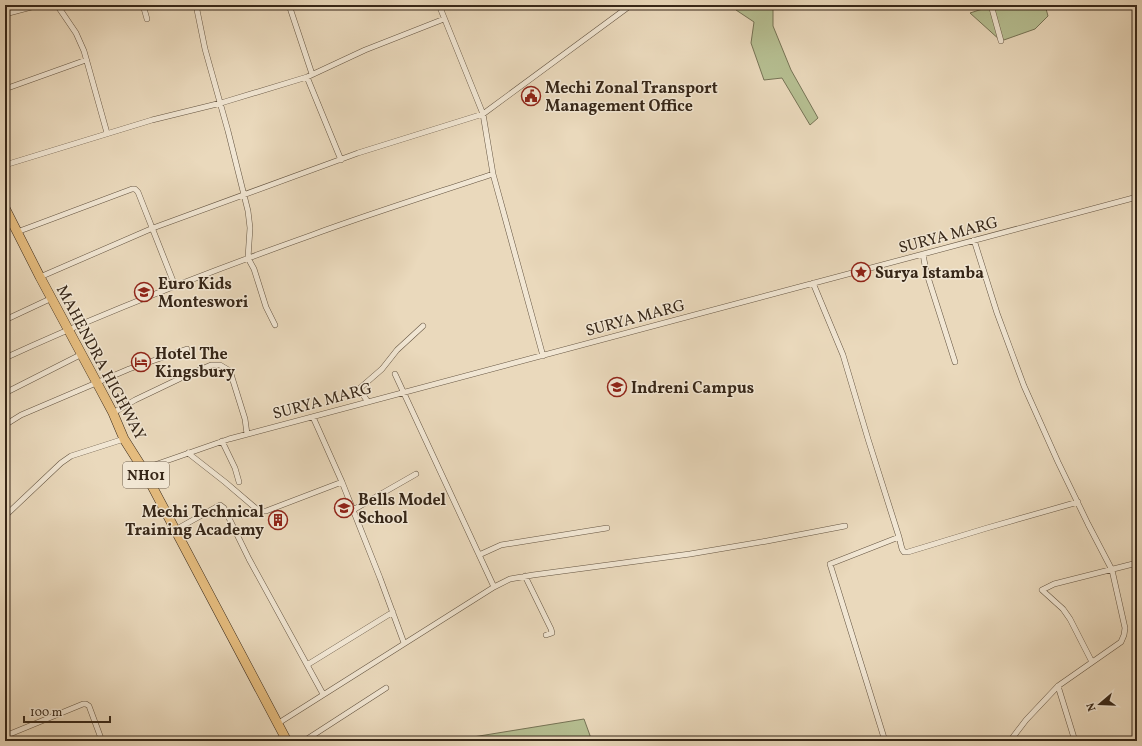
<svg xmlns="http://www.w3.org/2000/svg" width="1142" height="746" font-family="Vollkorn,serif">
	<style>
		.green { fill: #b6bf92; stroke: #767355 }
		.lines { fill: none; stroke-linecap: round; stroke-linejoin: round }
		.street-casing { stroke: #645441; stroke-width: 6 }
		.highway-casing { stroke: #372718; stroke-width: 10 }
		.street { stroke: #f1e6d3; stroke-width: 5 }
		.highway { stroke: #e5bc7e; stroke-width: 9 }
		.labels { text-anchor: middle; stroke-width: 3; stroke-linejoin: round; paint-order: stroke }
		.shield { fill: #f1e6d3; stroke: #6f6050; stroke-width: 1 }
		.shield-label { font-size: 15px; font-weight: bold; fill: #372718 }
		.poi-label { font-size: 16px; font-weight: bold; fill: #372718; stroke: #f1e6d3; text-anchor: start }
		.street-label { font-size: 16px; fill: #372718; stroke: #f1e6d3 }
	</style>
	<rect width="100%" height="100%" fill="#ead9bc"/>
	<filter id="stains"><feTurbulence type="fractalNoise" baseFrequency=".005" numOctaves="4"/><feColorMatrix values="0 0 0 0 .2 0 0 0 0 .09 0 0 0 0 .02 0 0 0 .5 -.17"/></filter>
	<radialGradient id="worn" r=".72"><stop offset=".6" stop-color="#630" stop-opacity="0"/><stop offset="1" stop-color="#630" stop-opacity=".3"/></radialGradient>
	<path class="green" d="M 734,5 L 773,5 L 773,26 L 791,70 L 818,118 L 810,125 L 782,78 L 764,80 L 751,43 L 754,22 L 736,10 Z
		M 995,5 L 1045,5 L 1048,16 L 1035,29 L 1001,41 L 970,13 Z
		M 584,719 L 592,741 L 470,741 L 473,737 Z"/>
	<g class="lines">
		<g class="street-casing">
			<path id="street" d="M 57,5 L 76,33 L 84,51 L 107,133
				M 143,5 L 147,19
				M 196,5 L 205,49 L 228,131 L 248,211 L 250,228 L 248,258 L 254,269 L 266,307 L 275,325
				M 289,5 L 312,74
				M 439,5 L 483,114 L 493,174 L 543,356
				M 991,5 L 1001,41
				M 5,14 L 39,5
				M 307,77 L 341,160
				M 5,89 L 86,60
				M 5,165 L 152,120 L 221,103 L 307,77 L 365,50 L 444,19
				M 17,232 L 132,189 L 135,189 L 138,192 L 175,286
				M 974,240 L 997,313 L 1024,386 L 1058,462 L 1088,524 L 1112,570 L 1125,628 L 1124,635 L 1121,642 L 1058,686 L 1026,720 L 1010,741
				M 923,254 L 926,271 L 955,362
				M 40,277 L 153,228 L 358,153 L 483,114 L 631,5
				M 813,283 L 843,355 L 868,439 L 899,537 L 902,549 L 904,552 L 908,552 L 987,528 L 1078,502
				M 5,320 L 52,298
				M 5,358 C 105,312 208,272 312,235 C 372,213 433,194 493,174
				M 395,374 L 494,587
				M 5,393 L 82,354
				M 368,402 L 359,389 L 382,369 L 397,350 L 423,326
				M 113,413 L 135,400 L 181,378 L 211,365 L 220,365 L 230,371 L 245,419 L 247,434
				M 313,417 L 342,482 L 380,578 L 404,643
				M 5,425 L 21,415 L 129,369 L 187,349
				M 222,441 L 235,468 L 239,482
				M 188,453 L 225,482 L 259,511 L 266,511 L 342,482
				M 143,469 L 229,439 L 1137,197
				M 353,510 L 416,474
				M 5,516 L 61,463 L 71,456 L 124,439
				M 175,530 L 220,505 L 224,508 L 249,559 L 323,694
				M 479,555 L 501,545 L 607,528
				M 525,576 L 551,629 L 552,633 L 546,635
				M 1092,662 L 1070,619 L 1063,609 L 1042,590 L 1054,584 L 1137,563
				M 307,665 L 393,612
				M 1058,686 L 1075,741
				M 277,724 L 494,587 L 510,579 L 533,575 L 690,554 L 767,541 L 845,526
				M 5,736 L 83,704 L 86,704 L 89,706 L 102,741
				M 304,741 L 386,688
				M 885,741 L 830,564 L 899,537"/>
		</g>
		<g class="highway-casing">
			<path id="highway" d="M 5,208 L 40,277 L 97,383 L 113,413 L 124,439 L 143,469 L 287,741"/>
		</g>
		<use href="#street" class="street"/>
		<use href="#highway" class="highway"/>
	</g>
	<defs>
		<g id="civic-ring" transform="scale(1)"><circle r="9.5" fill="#f1e6d3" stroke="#8f2418" stroke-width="1.5"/><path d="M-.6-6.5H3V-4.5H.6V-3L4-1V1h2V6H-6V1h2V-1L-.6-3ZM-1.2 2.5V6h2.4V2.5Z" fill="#8f2418"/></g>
		<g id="sight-ring" transform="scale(1)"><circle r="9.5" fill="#f1e6d3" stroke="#8f2418" stroke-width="1.5"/><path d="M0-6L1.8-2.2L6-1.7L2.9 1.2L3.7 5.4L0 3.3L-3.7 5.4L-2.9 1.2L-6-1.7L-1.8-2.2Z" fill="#8f2418"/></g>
		<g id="school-ring" transform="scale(1)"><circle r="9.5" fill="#f1e6d3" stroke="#8f2418" stroke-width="1.5"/><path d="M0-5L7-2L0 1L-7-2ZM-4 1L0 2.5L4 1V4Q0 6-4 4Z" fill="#8f2418"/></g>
		<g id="hotel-ring" transform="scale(1)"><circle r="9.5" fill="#f1e6d3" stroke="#8f2418" stroke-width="1.5"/><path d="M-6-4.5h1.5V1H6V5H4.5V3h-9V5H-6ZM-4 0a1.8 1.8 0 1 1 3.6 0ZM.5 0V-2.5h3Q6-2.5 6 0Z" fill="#8f2418"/></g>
		<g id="university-ring" transform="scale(1)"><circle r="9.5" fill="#f1e6d3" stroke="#8f2418" stroke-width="1.5"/><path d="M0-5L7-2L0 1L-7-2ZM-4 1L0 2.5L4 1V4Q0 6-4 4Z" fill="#8f2418"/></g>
		<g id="building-ring" transform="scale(1)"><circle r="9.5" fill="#f1e6d3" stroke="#8f2418" stroke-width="1.5"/><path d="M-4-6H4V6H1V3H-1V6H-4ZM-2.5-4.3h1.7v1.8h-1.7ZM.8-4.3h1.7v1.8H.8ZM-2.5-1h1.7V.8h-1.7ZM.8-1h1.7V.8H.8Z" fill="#8f2418"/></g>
	</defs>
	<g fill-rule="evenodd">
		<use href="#civic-ring" x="531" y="96"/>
		<use href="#sight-ring" x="861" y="272"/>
		<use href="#school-ring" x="144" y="292"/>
		<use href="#hotel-ring" x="141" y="362"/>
		<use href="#university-ring" x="617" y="387"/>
		<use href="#school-ring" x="344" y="508"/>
		<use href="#building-ring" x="278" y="520"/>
	</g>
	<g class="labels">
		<rect class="shield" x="123" y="462" width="46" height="26" rx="3"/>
		<g class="shield-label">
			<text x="146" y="480">NH01</text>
		</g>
		<g class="poi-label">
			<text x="545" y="93">Mechi Zonal Transport<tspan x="545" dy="18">Management Office</tspan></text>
			<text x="875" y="278">Surya Istamba</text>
			<text x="158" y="289">Euro Kids<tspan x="158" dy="18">Monteswori</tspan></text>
			<text x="155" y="359">Hotel The<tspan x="155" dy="18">Kingsbury</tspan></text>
			<text x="631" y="393">Indreni Campus</text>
			<text x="358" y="505">Bells Model<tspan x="358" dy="18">School</tspan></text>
			<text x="264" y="517" text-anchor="end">Mechi Technical<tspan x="264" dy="18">Training Academy</tspan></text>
		</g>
		<g class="street-label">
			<text transform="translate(948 234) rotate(-15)" y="6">SURYA MARG</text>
			<text transform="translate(635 317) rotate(-15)" y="6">SURYA MARG</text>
			<text transform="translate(102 362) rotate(62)" y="6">MAHENDRA HIGHWAY</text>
			<text transform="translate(322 400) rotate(-15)" y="6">SURYA MARG</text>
		</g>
	</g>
	<rect width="1142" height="746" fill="none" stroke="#ead9bc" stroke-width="20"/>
	<rect x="6" y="6" width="1130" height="734" fill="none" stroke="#372718" stroke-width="2"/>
	<rect x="10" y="10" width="1122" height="726" fill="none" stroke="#372718"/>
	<g transform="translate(1100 704) rotate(251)" stroke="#f1e6d3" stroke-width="3" paint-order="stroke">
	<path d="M0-3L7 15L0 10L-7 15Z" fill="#372718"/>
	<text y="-6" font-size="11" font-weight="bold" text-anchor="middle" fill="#372718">N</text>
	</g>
	<path d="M24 716v6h86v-6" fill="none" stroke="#372718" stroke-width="2"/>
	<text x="30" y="716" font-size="12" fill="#372718" stroke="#f1e6d3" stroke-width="3" paint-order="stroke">100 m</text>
	<rect width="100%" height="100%" filter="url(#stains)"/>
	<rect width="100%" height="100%" fill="url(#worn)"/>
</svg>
